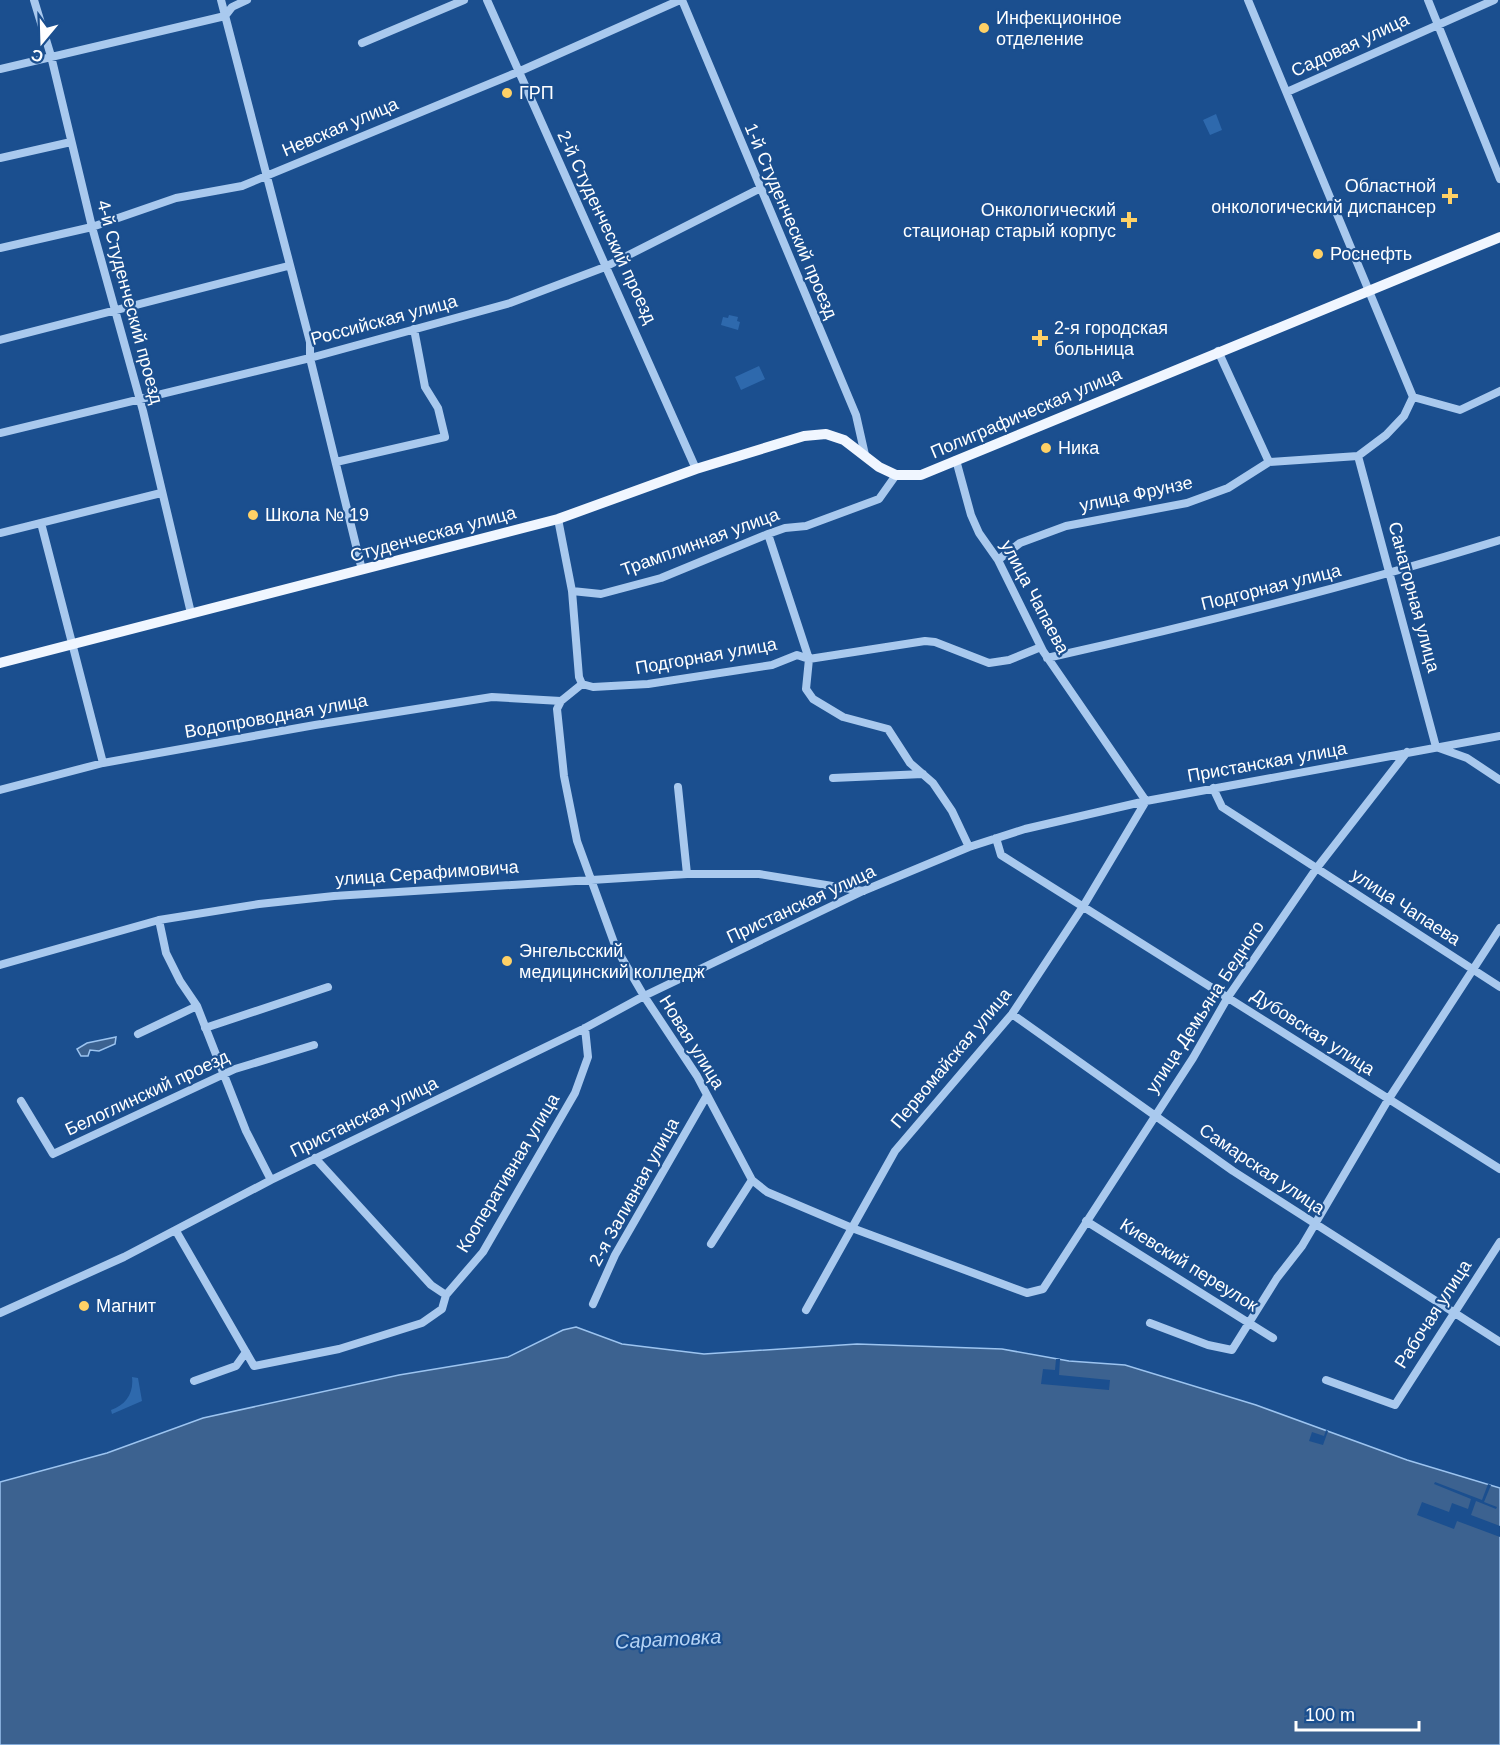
<svg xmlns="http://www.w3.org/2000/svg" width="1500" height="1745" font-family="Arial,sans-serif">
	<style>
		.green { fill: #2e69ad }
		.water { fill: #3c6290; stroke: #9cc4f0; stroke-width: 1.5 }
		.pier { fill: #1b4f8f }
		.lines { fill: none; stroke-linecap: round; stroke-linejoin: round }
		.minor { stroke: #a9c9ee; stroke-width: 8 }
		.major { stroke: #f0f6ff; stroke-width: 10 }
		.poi-dot { fill: #ffd166; stroke: #1b4f8f; stroke-width: 2 }
		.labels { text-anchor: middle; stroke-width: 4.5; stroke-linejoin: round; paint-order: stroke }
		.poi-label { font-size: 18px; fill: #fff; stroke: #1b4f8f; text-anchor: start }
		.street-label { font-size: 18px; fill: #fff; stroke: #1b4f8f }
		.water-label { font-size: 20px; font-style: italic; fill: #b5d3f5; stroke: #1b4f8f }
	</style>
	<rect width="100%" height="100%" fill="#1b4f8f"/>
	<path class="green" d="M 1216,114 L 1222,130 L 1210,135 L 1203,120 Z
		M 729,315 L 738,317 L 737,321 L 740,322 L 738,330 L 721,325 L 723,317 L 728,318 Z
		M 759,366 L 765,379 L 741,390 L 735,377 Z
		M 132,1377 L 138,1378 L 142,1401 L 112,1414 L 111,1410 C 126,1405 134,1393 132,1377 Z"/>
	<path class="water" d="M 116,1037 L 115,1044 L 99,1051 L 90,1050 L 88,1056 L 81,1056 L 77,1049 L 87,1043 Z
		M 576,1327 L 622,1344 L 704,1354 L 857,1344 L 1002,1349 L 1069,1361 L 1125,1365 L 1256,1405 L 1407,1460 L 1500,1488 L 1500,1745 L 0,1745 L 0,1482 L 107,1453 L 203,1418 L 399,1375 L 508,1357 L 563,1330 Z"/>
	<path class="pier" d="M 1056,1359 L 1060,1359 L 1059,1375 L 1110,1380 L 1109,1390 L 1041,1384 L 1043,1369 L 1055,1370 Z
		M 1326,1430 L 1328,1431 L 1323,1445 L 1309,1441 L 1312,1432 L 1324,1436 Z
		M 1435,1482 L 1482,1500 L 1488,1484 L 1491,1485 L 1484,1502 L 1497,1507 L 1496,1509 L 1476,1501 L 1471,1515 L 1500,1526 L 1500,1537 L 1457,1521 L 1454,1529 L 1417,1515 L 1422,1502 L 1449,1512 L 1452,1503 L 1468,1509 L 1471,1499 L 1434,1484 Z"/>
	<g class="lines">
		<path class="minor" d="M 34,0 L 51,56 L 92,227 L 143,411 L 191,613
			M 221,0 L 310,342 L 310,358 L 362,570
			M 487,0 L 696,469
			M 682,0 L 856,415 L 865,455
			M 1248,0 L 1413,397
			M 1428,0 L 1500,179
			M 362,43 L 464,0
			M 0,69 L 225,16 L 232,7 L 247,0
			M 1287,92 L 1494,0
			M 0,158 L 71,142
			M 0,248 L 92,227 L 176,198 L 242,186 L 518,72 L 680,0
			M 0,340 L 288,266
			M 1218,351 L 1269,462
			M 0,433 L 310,358 L 510,303 L 605,267 L 759,189
			M 1358,456 L 1436,747
			M 336,462 L 445,437 L 438,408 L 425,387 L 414,329
			M 558,519 L 572,591 L 579,677 L 582,684 L 561,701 L 557,709 L 564,776 L 577,841 L 616,948 L 644,996 L 697,1076 L 752,1180 L 767,1192 L 852,1228 L 1027,1293 L 1043,1289 L 1193,1058 L 1228,997 L 1316,869 L 1407,752
			M 41,523 L 103,763
			M 0,533 L 161,493
			M 768,534 L 809,659 L 806,689 L 813,699 L 843,717 L 888,729 L 910,763 L 933,783 L 952,811 L 969,847
			M 998,560 L 1020,543 L 1066,526 L 1187,503 L 1228,488 L 1269,462 L 1358,456 L 1386,435 L 1404,416 L 1413,397 L 1460,410 L 1500,391
			M 572,591 L 601,594 L 661,578 L 768,534 L 785,528 L 806,526 L 879,499 L 896,475
			M 1047,658 C 1200,624 1351,586 1500,540
			M 582,684 L 593,687 L 648,684 L 772,665 L 797,655 L 809,659 L 925,641 L 935,642 L 989,663 L 1009,660 L 1041,647
			M 1439,748 L 1467,758 L 1500,780
			M 833,778 L 923,774
			M 678,787 L 687,874
			M 1213,788 L 1222,807 L 1500,987
			M 0,790 L 103,763 L 315,725 L 492,697 L 561,701
			M 996,838 L 1001,855 L 1500,1169
			M 159,920 L 166,953 L 180,981 L 197,1006 L 246,1131 L 271,1180
			M 0,965 L 159,920 L 259,904 L 334,896 L 687,874 L 759,874 L 863,891
			M 1012,1014 L 1233,1171 L 1500,1342
			M 205,1028 L 328,987
			M 138,1034 L 197,1006
			M 21,1101 L 53,1154 L 235,1069 L 314,1045
			M 315,1158 L 431,1285 L 446,1295
			M 1086,1221 L 1273,1338
			M 176,1231 L 254,1366 L 339,1349 L 422,1323 L 442,1309 L 446,1295 L 483,1252 L 575,1093 L 588,1057 L 585,1028
			M 711,1244 L 752,1180
			M 593,1304 L 615,1255 L 706,1097
			M 806,1310 L 895,1151 L 1012,1014 L 1084,905 L 1146,801 L 1043,651 L 998,560 L 979,533 L 971,515 L 956,460
			M 0,1313 L 124,1257 L 271,1180 L 585,1028 L 644,996 L 863,891 L 969,847 L 1025,829 L 1146,801 L 1500,736
			M 1150,1323 L 1208,1345 L 1232,1350 L 1277,1278 L 1302,1246 L 1388,1100 L 1500,928
			M 1326,1380 L 1395,1405 L 1500,1242
			M 194,1381 L 236,1366 L 246,1352"/>
		<path class="major" d="M 0,663 L 558,519 L 696,469 L 804,436 L 826,434 L 844,440 L 879,467 L 896,475 L 921,475 L 1500,237"/>
	</g>
	<g class="poi-dot">
		<circle cx="984" cy="28" r="6"/>
		<circle cx="507" cy="93" r="6"/>
		<path d="M1447 187h6v6h6v6h-6v6h-6v-6h-6v-6h6z"/>
		<path d="M1126 211h6v6h6v6h-6v6h-6v-6h-6v-6h6z"/>
		<circle cx="1318" cy="254" r="6"/>
		<path d="M1037 329h6v6h6v6h-6v6h-6v-6h-6v-6h6z"/>
		<circle cx="1046" cy="448" r="6"/>
		<circle cx="253" cy="515" r="6"/>
		<circle cx="507" cy="961" r="6"/>
		<circle cx="84" cy="1306" r="6"/>
	</g>
	<g class="labels">
		<g class="poi-label">
			<text x="996" y="24">Инфекционное<tspan x="996" dy="21">отделение</tspan></text>
			<text x="519" y="99">ГРП</text>
			<text x="1436" y="192" text-anchor="end">Областной<tspan x="1436" dy="21">онкологический диспансер</tspan></text>
			<text x="1116" y="216" text-anchor="end">Онкологический<tspan x="1116" dy="21">стационар старый корпус</tspan></text>
			<text x="1330" y="260">Роснефть</text>
			<text x="1054" y="334">2-я городская<tspan x="1054" dy="21">больница</tspan></text>
			<text x="1058" y="454">Ника</text>
			<text x="265" y="521">Школа № 19</text>
			<text x="519" y="957">Энгельсский<tspan x="519" dy="21">медицинский колледж</tspan></text>
			<text x="96" y="1312">Магнит</text>
		</g>
		<g class="street-label">
			<text transform="translate(1350 45) rotate(-25)" y="6">Садовая улица</text>
			<text transform="translate(340 127) rotate(-23)" y="6">Невская улица</text>
			<text transform="translate(791 221) rotate(67)" y="6">1-й Студенческий проезд</text>
			<text transform="translate(607 227) rotate(65)" y="6">2-й Студенческий проезд</text>
			<text transform="translate(130 302) rotate(75)" y="6">4-й Студенческий проезд</text>
			<text transform="translate(384 320) rotate(-15)" y="6">Российская улица</text>
			<text transform="translate(1026 413) rotate(-23)" y="6">Полиграфическая улица</text>
			<text transform="translate(1136 494) rotate(-12)" y="6">улица Фрунзе</text>
			<text transform="translate(433 534) rotate(-15)" y="6">Студенческая улица</text>
			<text transform="translate(700 542) rotate(-20)" y="6">Трамплинная улица</text>
			<text transform="translate(1271 587) rotate(-14)" y="6">Подгорная улица</text>
			<text transform="translate(1035 597) rotate(62)" y="6">улица Чапаева</text>
			<text transform="translate(1414 597) rotate(75)" y="6">Санаторная улица</text>
			<text transform="translate(706 656) rotate(-10)" y="6">Подгорная улица</text>
			<text transform="translate(276 716) rotate(-10)" y="6">Водопроводная улица</text>
			<text transform="translate(1267 762) rotate(-10)" y="6">Пристанская улица</text>
			<text transform="translate(427 873) rotate(-4)" y="6">улица Серафимовича</text>
			<text transform="translate(801 904) rotate(-25)" y="6">Пристанская улица</text>
			<text transform="translate(1406 907) rotate(33)" y="6">улица Чапаева</text>
			<text transform="translate(1205 1007) rotate(-57)" y="6">улица Демьяна Бедного</text>
			<text transform="translate(1313 1032) rotate(33)" y="6">Дубовская улица</text>
			<text transform="translate(692 1042) rotate(58)" y="6">Новая улица</text>
			<text transform="translate(951 1058) rotate(-50)" y="6">Первомайская улица</text>
			<text transform="translate(147 1093) rotate(-25)" y="6">Белоглинский проезд</text>
			<text transform="translate(364 1117) rotate(-26)" y="6">Пристанская улица</text>
			<text transform="translate(1262 1169) rotate(34)" y="6">Самарская улица</text>
			<text transform="translate(508 1173) rotate(-59)" y="6">Кооперативная улица</text>
			<text transform="translate(634 1192) rotate(-61)" y="6">2-я Заливная улица</text>
			<text transform="translate(1189 1265) rotate(32)" y="6">Киевский переулок</text>
			<text transform="translate(1433 1314) rotate(-57)" y="6">Рабочая улица</text>
		</g>
		<g class="water-label">
			<text transform="translate(668 1639) rotate(-3)" y="7">Саратовка</text>
		</g>
	</g>
	<g transform="translate(42 42) rotate(199)" stroke="#1b4f8f" stroke-width="4.5" paint-order="stroke">
	<path d="M0-4.5L10 22L0 15L-10 22Z" fill="#ffffff"/>
	<text y="-9" font-size="16" font-weight="bold" text-anchor="middle" fill="#ffffff">С</text>
	</g>
	<path d="M1296 1721v9h123v-9" fill="none" stroke="#ffffff" stroke-width="3"/>
	<text x="1305" y="1721" font-size="18" fill="#ffffff" stroke="#1b4f8f" stroke-width="4.5" paint-order="stroke">100 m</text>
</svg>
